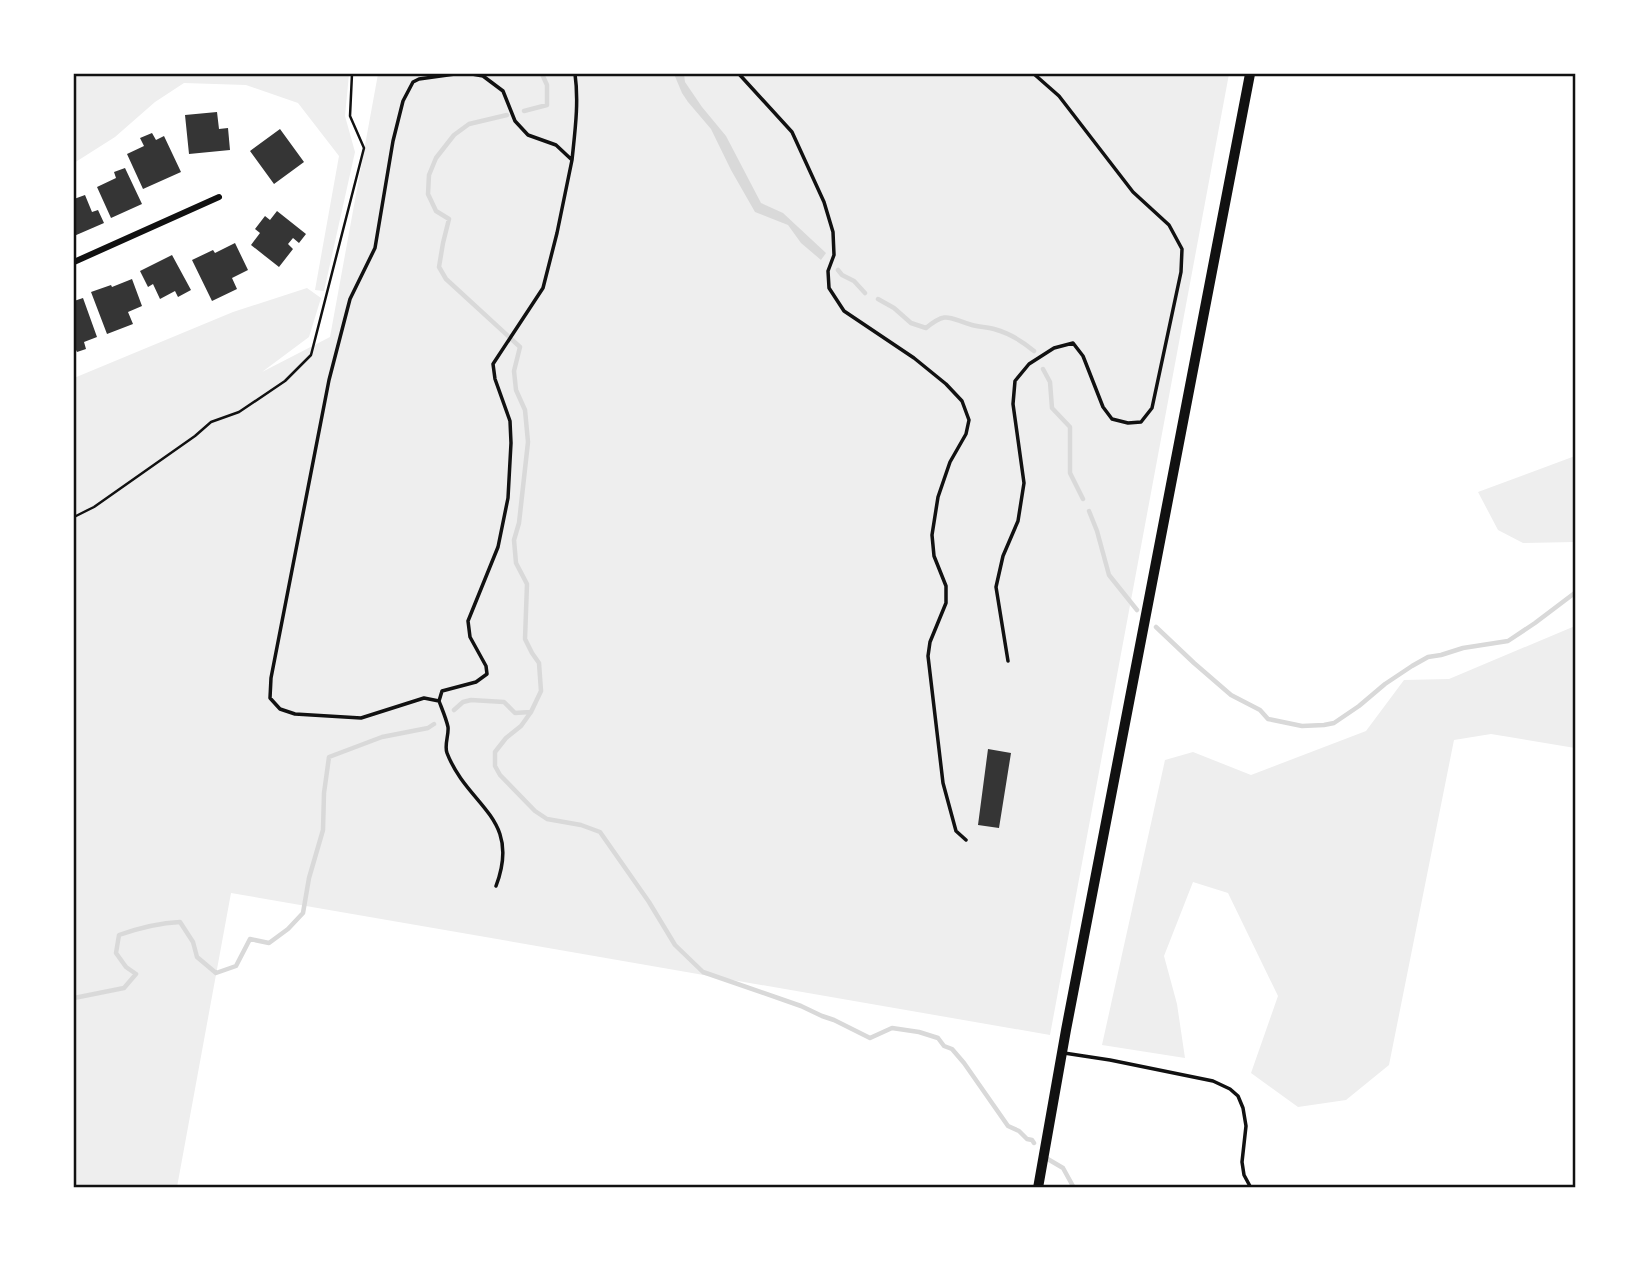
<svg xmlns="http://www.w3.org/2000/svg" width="1649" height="1261" font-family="'Nunito Sans',sans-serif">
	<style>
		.green { fill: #eee }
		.water { fill: #d9d9d9 }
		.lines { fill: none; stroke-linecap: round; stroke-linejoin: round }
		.stream { stroke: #d9d9d9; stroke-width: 4.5 }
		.building { fill: #353535 }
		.path { stroke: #111; stroke-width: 2.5 }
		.service { stroke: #111; stroke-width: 3.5 }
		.minor { stroke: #111; stroke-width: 6 }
		.secondary { stroke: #111; stroke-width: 10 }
		.neatline { fill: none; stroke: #111; stroke-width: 2.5 }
	</style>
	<rect width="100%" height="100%" fill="#fff"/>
	<path class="green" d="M 74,74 L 349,74 L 345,116 L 355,152 L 324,291 L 315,290 L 339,156 L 298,103 L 246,85 L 184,83 L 155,102 L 115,137 L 74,163 Z
		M 378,74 L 1229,74 L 1050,1035 L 231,893 L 177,1187 L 74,1187 L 74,378 L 233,312 L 307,288 L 321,298 L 309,337 L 262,372 L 330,337 Z
		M 1575,456 L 1575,542 L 1523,543 L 1498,530 L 1478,492 Z
		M 1575,626 L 1575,748 L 1491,734 L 1454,740 L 1389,1065 L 1346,1100 L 1298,1107 L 1251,1073 L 1278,996 L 1228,893 L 1193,882 L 1164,956 L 1177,1004 L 1185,1058 L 1102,1045 L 1165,760 L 1193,752 L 1251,775 L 1366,731 L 1404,680 L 1449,679 Z"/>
	<path class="water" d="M 674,74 L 684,74 L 685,82 L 702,107 L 726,136 L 761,203 L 783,213 L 826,253 L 821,260 L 801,243 L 788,225 L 755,212 L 731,170 L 711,129 L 688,102 L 682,93 Z"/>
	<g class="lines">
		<path class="stream" d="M 524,111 L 547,105 L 547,85 L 542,74
			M 507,115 L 469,124 L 454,135 L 436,158 L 429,175 L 428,194 L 436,211 L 449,219 L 443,243 L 439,267 L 446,279 L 520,347 L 514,371 L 516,390 L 525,410 L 528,442 L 519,523 L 514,540 L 516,563 L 527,584 L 525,639 L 532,653 L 539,663 L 541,691 L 531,712 L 521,726 L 506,738 L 495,752 L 495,766 L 500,775 L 535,811 L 547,819 L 581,825 L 600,832 L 649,902 L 675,945 L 703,972 L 801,1006 L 822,1016 L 834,1020 L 870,1038 L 892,1028 L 919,1032 L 938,1038 L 944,1046 L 952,1049 L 964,1063 L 1008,1126 L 1019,1131 L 1027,1139 L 1032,1140 L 1034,1143
			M 838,270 L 842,275 L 854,281 L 865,293
			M 878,299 L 894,308 L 911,323 L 926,328 C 948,310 949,319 972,325 C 979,327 987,327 994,329 C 1009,333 1022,341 1034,351
			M 1043,369 L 1050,382 L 1052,408 L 1070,427 L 1070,473 L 1083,499
			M 1089,511 L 1097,531 L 1109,575 L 1137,610
			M 1156,627 L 1194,663 L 1231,695 L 1260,710 L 1268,719 L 1302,726 L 1324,725 L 1334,723 L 1359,706 L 1385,684 L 1412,666 L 1428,657 L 1441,655 L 1463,648 L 1508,641 L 1535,623 L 1576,592
			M 454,710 L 463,702 L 471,700 L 504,702 L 515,713 L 530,712
			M 74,998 L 124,988 L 136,974 L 126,967 L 116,953 L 119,935 C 139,928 159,923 180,922 L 193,942 L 197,957 L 216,973 L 236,966 L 250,939 L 269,943 L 288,929 L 303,913 L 309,878 L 323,830 L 324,793 L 329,757 L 382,737 L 428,728 L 434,724
			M 1046,1158 L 1063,1168 L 1074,1188"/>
	</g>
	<path class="building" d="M 217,112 L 219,129 L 228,128 L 230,150 L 189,154 L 185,115 Z
		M 280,129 L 304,162 L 274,184 L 250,151 Z
		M 152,133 L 156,140 L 164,136 L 181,172 L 143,189 L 127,154 L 144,146 L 140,138 Z
		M 125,168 L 142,204 L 111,218 L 97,187 L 116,178 L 114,172 Z
		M 85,195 L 92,212 L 98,210 L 104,223 L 74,236 L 74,199 Z
		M 277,211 L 306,234 L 299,243 L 293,238 L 288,244 L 293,249 L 279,267 L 251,245 L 260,233 L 255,229 L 265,216 L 270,220 Z
		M 235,243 L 248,270 L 232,278 L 237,289 L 212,301 L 192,260 L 213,250 L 215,253 Z
		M 172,255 L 191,290 L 178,297 L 175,291 L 160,299 L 153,284 L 148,287 L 140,271 Z
		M 132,279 L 142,306 L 128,312 L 133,324 L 107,334 L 91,292 L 111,285 L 112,287 Z
		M 83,298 L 97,337 L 84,342 L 86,349 L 77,352 L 74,346 L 74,301 Z
		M 988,749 L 1011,753 L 999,828 L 978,825 Z"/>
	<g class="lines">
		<path class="path" d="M 74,517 L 94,507 L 195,436 L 211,422 L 239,412 L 285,381 L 311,355 L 364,148 L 350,116 L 352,74"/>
		<path class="service" d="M 455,74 L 419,79 L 413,82 L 403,101 L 393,141 L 375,248 L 350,299 L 329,380 L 271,678 L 270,698 L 280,709 L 295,714 L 361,718 L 424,698 L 439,701 C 442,709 446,718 448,727 C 449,735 444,745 447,753 C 468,807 522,817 496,886
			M 472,74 L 483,76 L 503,91 L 515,121 L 528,135 L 556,145 L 572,160 C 575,131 579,102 575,74
			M 739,74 L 792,132 L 824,202 L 833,232 L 834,255 L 828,271 L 829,288 L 844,311 L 914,358 L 946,384 L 962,401 L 969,420 L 966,434 L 950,462 L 938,497 L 932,535 L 934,556 L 946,586 L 946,603 L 930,642 L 928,656 L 943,783 L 956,831 L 966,840
			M 1008,661 L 996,587 L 1003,556 L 1018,521 L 1024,483 L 1013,404 L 1015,381 L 1029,364 L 1054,348 L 1073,343 L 1083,356 L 1103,407 L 1112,419 L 1128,423 L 1141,422 L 1152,408 L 1181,272 L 1182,249 L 1169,225 L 1133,192 L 1059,96 L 1034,74
			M 439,701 L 442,691 L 476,682 L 487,674 L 486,666 L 470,637 L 468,621 L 498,547 L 508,498 L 511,443 L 510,421 L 495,379 L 493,364 L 543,288 L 557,233 L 572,160
			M 1064,1053 L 1110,1060 L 1213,1081 L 1230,1089 L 1238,1096 L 1243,1108 L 1246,1126 L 1242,1162 L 1244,1175 L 1251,1188"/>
		<path class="minor" d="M 74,262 L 219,197"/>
		<path class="secondary" d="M 1038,1188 L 1066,1030 L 1250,74"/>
	</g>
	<rect width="1649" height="1261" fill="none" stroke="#ffffff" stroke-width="150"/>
	<rect x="75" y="75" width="1499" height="1111" class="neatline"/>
</svg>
